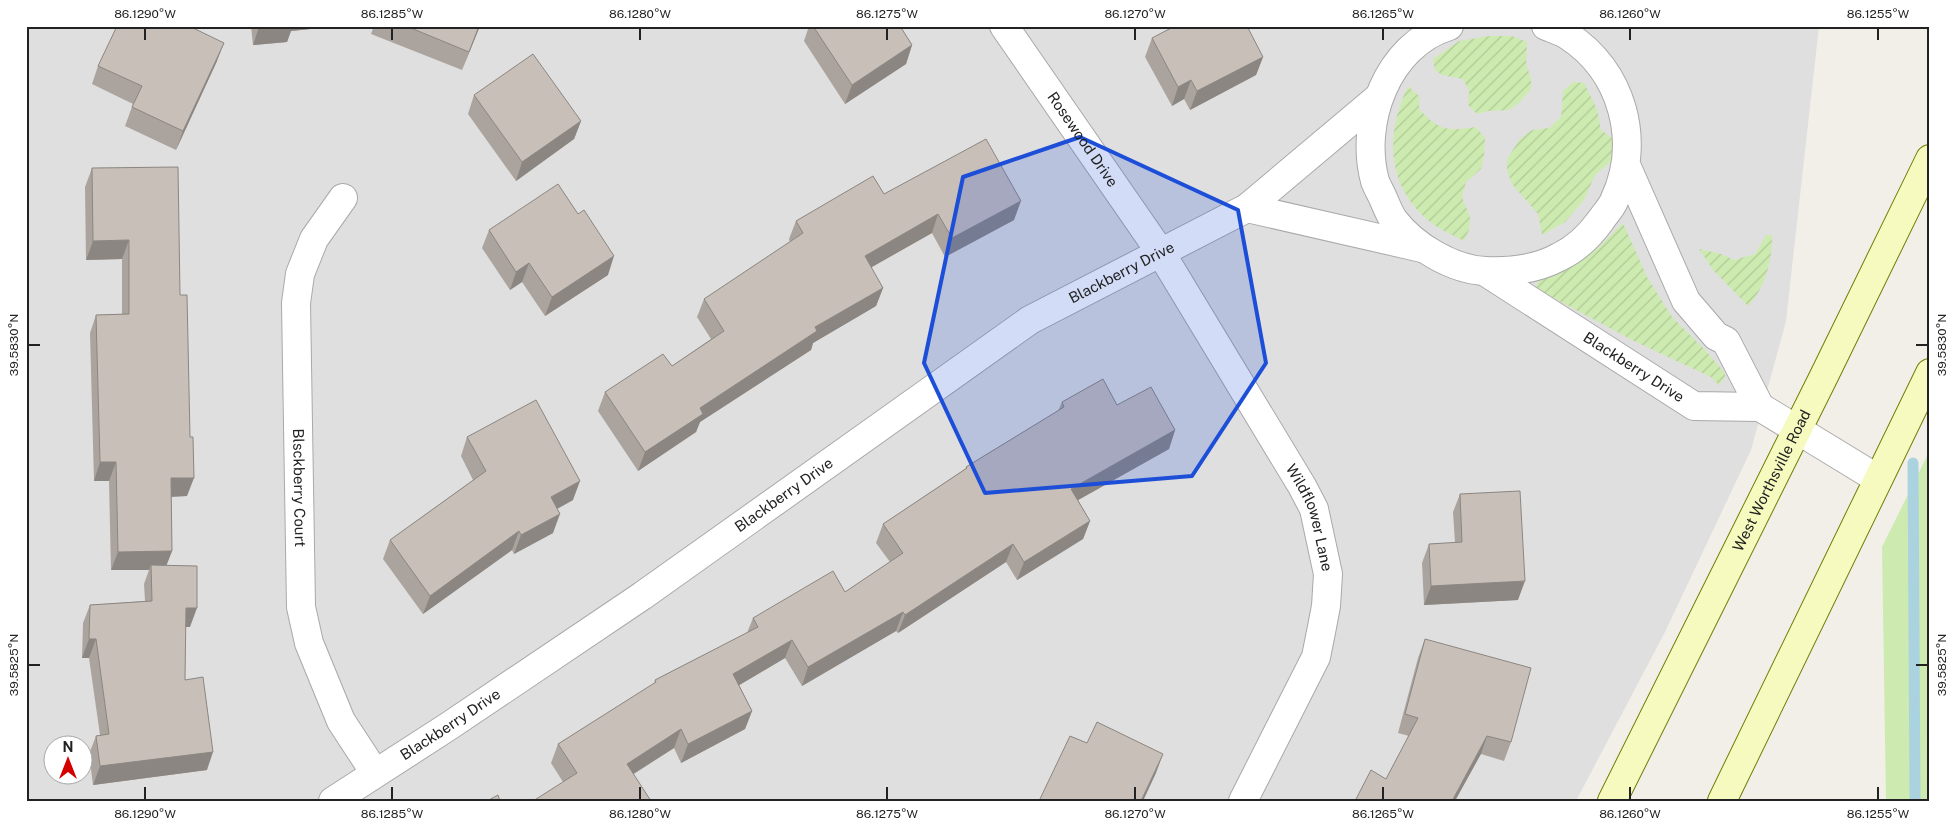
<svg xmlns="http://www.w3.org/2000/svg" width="1956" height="827" font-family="'Public Sans',sans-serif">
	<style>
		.residential { fill: #e0dfdf; fill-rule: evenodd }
		.grass { fill: #cdebb0 }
		.garden { fill: url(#garden-furrows) }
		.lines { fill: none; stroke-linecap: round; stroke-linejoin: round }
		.stream { stroke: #aad3df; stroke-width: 11 }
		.minor-casing { stroke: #a9a9a9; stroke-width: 30 }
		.secondary-casing { stroke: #707d05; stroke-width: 30 }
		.minor { stroke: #fff; stroke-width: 28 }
		.secondary { stroke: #f7fabf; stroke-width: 28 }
		.wall { fill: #aba49e }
		.shaded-wall { fill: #8b8681 }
		.building { fill: #c7bfb8; stroke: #8b8681 }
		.marked { fill: #1d4ed8; fill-opacity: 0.2; stroke: #1d4ed8; stroke-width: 4; stroke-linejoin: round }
		.ticks { fill: none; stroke: #222; stroke-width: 2 }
		.labels { text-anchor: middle; stroke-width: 4.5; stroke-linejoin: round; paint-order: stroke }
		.street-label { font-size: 15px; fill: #222; stroke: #fff }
		.neatline { fill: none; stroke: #222; stroke-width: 2 }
		.ticks-label { font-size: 12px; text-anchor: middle; fill: #222 }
	</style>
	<defs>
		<pattern id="garden-furrows" width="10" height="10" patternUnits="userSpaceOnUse" patternTransform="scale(1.25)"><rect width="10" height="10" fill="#cdebb0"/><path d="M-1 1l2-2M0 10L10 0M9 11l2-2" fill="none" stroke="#b0c997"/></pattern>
	</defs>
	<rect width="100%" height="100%" fill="#f2efe9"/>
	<path class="residential" d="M 26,26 L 1819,26 L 1786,321 L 1751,450 L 1665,632 L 1576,801 L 26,801 ZM 52,744 L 82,744 L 82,774 L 52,774 Z"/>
	<path class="grass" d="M 1930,450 L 1930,801 L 1886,801 L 1882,547 Z"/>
	<path class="garden" d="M 1489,36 L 1512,36 L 1527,42 L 1526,64 L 1531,79 L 1531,89 L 1519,103 L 1509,110 L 1488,111 L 1477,114 L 1468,105 L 1469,91 L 1463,79 L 1442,75 L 1435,70 L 1433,59 L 1459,41 Z
		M 1573,82 L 1584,83 L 1597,109 L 1601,130 L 1626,149 L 1595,175 L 1584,200 L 1565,222 L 1542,235 L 1538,214 L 1512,184 L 1507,171 L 1507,159 L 1520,139 L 1532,130 L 1549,128 L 1561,117 L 1563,91 Z
		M 1408,86 L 1419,96 L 1419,109 C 1440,131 1446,131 1476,127 L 1485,138 L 1484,156 L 1481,169 L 1466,182 L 1462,197 L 1470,217 L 1469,230 L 1464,241 C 1453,235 1440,230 1430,222 C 1386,186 1385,134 1408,86 Z
		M 1623,223 L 1647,277 L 1672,317 L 1704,349 L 1725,373 L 1725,377 L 1719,385 L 1711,377 L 1634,341 L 1537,289 L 1537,282 L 1555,275 L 1568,251 L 1597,249 Z
		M 1766,235 L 1772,235 C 1773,258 1765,289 1748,306 L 1713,270 L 1699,249 L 1721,254 L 1734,260 L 1755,254 Z"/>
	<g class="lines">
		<path class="stream" d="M 1913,463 L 1915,801"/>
		<g class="minor-casing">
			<g id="minor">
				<path id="s1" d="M 1004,26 L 1161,253 L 1302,486 L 1314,509 L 1328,574 L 1326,606 L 1322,627 L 1316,657 L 1243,801"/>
				<path d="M 1449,26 C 1387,45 1359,123 1375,181 C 1377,187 1381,193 1383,198 C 1386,205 1389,213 1393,219 C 1413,246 1453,270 1486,271 C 1511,272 1537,269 1559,257 C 1576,249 1591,234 1601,220 C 1605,214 1611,208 1614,201 C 1642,142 1623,71 1567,35 C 1561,31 1553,29 1546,26"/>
				<path d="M 1626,165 L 1686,301 L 1716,336 L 1726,341 L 1760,407"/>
				<path id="s2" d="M 343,198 L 314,239 L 300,274 L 296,303 L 301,607 L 309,643 L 341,721 L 375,773"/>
				<path d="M 1247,208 L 1422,248"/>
				<path id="s3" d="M 1484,271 L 1694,406 L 1760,407 L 1878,479"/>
				<path id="s4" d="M 333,801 L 449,726 L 642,596 L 1030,320 L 1247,208 L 1379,97"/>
			</g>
		</g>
		<g class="secondary-casing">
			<g id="secondary">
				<path id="s5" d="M 1612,801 L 1824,376 L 1930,159"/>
				<path d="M 1722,801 L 1930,373"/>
			</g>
		</g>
		<use href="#minor" class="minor"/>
		<use href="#secondary" class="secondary"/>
	</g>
	<path class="wall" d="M 251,26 L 340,26 L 291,31 L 287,42 L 253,45 Z
		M 374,26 L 480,26 L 462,70 L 371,34 Z
		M 809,26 L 813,26 L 912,45 L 906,64 L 845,104 L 804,41 Z
		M 1152,38 L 1263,57 L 1256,75 L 1190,110 L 1184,99 L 1172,106 L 1145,57 Z
		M 217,61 L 176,150 L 125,126 L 133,104 L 92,84 L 98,66 Z
		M 474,95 L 581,121 L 574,139 L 516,181 L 468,114 Z
		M 92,168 L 180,295 L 187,496 L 171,497 L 172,551 L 166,566 L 190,627 L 185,627 L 185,680 L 207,770 L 93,785 L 89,754 L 96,736 L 100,735 L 89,658 L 82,658 L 83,623 L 90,605 L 145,601 L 144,584 L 149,570 L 111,570 L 109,481 L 94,481 L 90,333 L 96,315 L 122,314 L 122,259 L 86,260 L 85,187 Z
		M 884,194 L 1014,220 L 945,257 L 932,233 L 871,267 L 883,288 L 876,306 L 813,343 L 811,350 L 700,422 L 696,432 L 638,471 L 598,411 L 605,392 L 672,366 L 711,339 L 697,317 L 704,299 L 790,242 L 789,239 L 796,221 Z
		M 489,230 L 608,275 L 545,316 L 522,282 L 510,290 L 482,248 Z
		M 1062,402 L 1117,405 L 1175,430 L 1169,449 L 1078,500 L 1090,521 L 1083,539 L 1017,580 L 1006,562 L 898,633 L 896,631 L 802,686 L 785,658 L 739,685 L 752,711 L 745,729 L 681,763 L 674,748 L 634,774 L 563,782 L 551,763 L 558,744 L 654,684 L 655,680 L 747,633 L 753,618 L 845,592 L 890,562 L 876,543 L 883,524 L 965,469 L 966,467 L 1058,411 Z
		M 467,437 L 573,500 L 557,509 L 553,533 L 514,554 L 512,550 L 423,614 L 383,559 L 390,540 L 473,480 L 461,456 Z
		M 1460,494 L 1518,600 L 1424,605 L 1422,563 L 1429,544 L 1455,543 L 1453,512 Z
		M 1425,639 L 1511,742 L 1504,761 L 1481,754 L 1386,779 L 1409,736 L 1398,733 L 1418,658 Z"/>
	<path class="shaded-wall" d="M 264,26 L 340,26 L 291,31 L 287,42 L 253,45 L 259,27 Z
		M 479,26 L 480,26 L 462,70 L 469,52 Z
		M 224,43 L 217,61 L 176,150 L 183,131 Z
		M 912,45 L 906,64 L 845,104 L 852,85 Z
		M 1263,57 L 1256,75 L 1190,110 L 1197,91 Z
		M 1191,80 L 1184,99 L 1172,106 L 1178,87 Z
		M 581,121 L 574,139 L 516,181 L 522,162 Z
		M 1021,201 L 1014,220 L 945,257 L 952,238 Z
		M 938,214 L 932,233 L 858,275 L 865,256 Z
		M 129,240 L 122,259 L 86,260 L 93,241 Z
		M 614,256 L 608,275 L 545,316 L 552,297 Z
		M 529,263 L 522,282 L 510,290 L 516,272 Z
		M 883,288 L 876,306 L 813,343 L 811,350 L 700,422 L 696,432 L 638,471 L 645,452 L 700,408 L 815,327 Z
		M 1175,430 L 1169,449 L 1064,508 L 1071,489 Z
		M 100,462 L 116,462 L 109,481 L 94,481 Z
		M 171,478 L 194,478 L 187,496 L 164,497 Z
		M 580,481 L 573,500 L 544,516 L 551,497 Z
		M 560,514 L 553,533 L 514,554 L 521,535 Z
		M 1090,521 L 1083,539 L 1017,580 L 1024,562 Z
		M 519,531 L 512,550 L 423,614 L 430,596 Z
		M 1013,544 L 1006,562 L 898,633 L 905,615 Z
		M 172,551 L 165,569 L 151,565 L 149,570 L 111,570 L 118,552 Z
		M 1525,581 L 1518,600 L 1424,605 L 1431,586 Z
		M 186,608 L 197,608 L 190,627 L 179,627 Z
		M 903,612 L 896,631 L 802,686 L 808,667 Z
		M 89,639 L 96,639 L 89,658 L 82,658 Z
		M 792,640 L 785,658 L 726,693 L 733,674 Z
		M 752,711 L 745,729 L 681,763 L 688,744 Z
		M 681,729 L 674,748 L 620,782 L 627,764 Z
		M 1487,736 L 1481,754 L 1455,801 L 1452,801 Z
		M 213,752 L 207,770 L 93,785 L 100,766 Z
		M 1163,754 L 1156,773 L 1143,801 L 1141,801 Z"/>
	<path class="building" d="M 117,26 L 189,26 L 224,43 L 183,131 L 132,107 L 142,86 L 98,66 Z
		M 406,26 L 479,26 L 469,52 Z
		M 813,26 L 900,26 L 912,45 L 852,85 Z
		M 1175,26 L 1247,26 L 1263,57 L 1197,91 L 1191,80 L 1178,87 L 1152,38 Z
		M 533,54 L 581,121 L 522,162 L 474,95 Z
		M 986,139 L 1021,201 L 952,238 L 938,214 L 865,256 L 883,288 L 815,327 L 817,331 L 700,408 L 703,414 L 645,452 L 605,392 L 663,354 L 672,366 L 724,331 L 704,299 L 803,233 L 796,221 L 873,176 L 884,194 Z
		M 178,167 L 180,295 L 187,295 L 190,437 L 193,437 L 194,478 L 171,478 L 172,551 L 118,552 L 116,462 L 100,462 L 96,315 L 129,314 L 129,240 L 93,241 L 92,168 Z
		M 558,184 L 578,214 L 584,210 L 614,256 L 552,297 L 529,263 L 516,272 L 489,230 Z
		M 1103,379 L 1117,405 L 1151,387 L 1175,430 L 1071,489 L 1090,521 L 1024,562 L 1013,544 L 905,615 L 903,612 L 808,667 L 792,640 L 733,674 L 752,711 L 688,744 L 681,729 L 627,764 L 651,801 L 533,801 L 577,773 L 558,744 L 656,682 L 655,680 L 758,627 L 753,618 L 833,571 L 845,592 L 903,553 L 883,524 L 967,468 L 966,467 L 1064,407 L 1062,402 Z
		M 536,400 L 580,481 L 551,497 L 560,514 L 521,535 L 519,531 L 430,596 L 390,540 L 486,471 L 467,437 Z
		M 1520,491 L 1525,581 L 1431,586 L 1429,544 L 1462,542 L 1460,494 Z
		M 151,565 L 197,566 L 197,608 L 186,608 L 185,680 L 203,677 L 213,752 L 100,766 L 96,736 L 109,734 L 96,639 L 89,639 L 90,605 L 152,601 Z
		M 1425,639 L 1531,668 L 1511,742 L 1487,736 L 1452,801 L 1355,801 L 1371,770 L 1386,779 L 1418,718 L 1405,714 Z
		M 1097,722 L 1163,754 L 1141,801 L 1039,801 L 1070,736 L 1087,743 Z
		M 498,795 L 500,801 L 487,801 Z"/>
	<path class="marked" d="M 1080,137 L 1238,210 L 1266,363 L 1192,476 L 985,493 L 924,363 L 963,177 Z"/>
	<path class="ticks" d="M 145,28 L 145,40M 392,28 L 392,40M 640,28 L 640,40M 887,28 L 887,40M 1135,28 L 1135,40M 1383,28 L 1383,40M 1630,28 L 1630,40M 1878,28 L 1878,40M 28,345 L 40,345M 1916,345 L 1928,345M 28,665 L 40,665M 1916,665 L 1928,665M 145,787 L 145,800M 392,787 L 392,800M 640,787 L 640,800M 887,787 L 887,800M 1135,787 L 1135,800M 1383,787 L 1383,800M 1630,787 L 1630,800M 1878,787 L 1878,800"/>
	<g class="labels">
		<g class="street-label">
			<text dy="5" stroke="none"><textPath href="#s1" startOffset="138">Rosewood Drive</textPath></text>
			<text dy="5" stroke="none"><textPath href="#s4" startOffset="950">Blackberry Drive</textPath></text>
			<text dy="5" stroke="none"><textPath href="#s3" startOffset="178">Blackberry Drive</textPath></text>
			<text dy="5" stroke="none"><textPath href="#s5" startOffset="358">West Worthsville Road</textPath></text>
			<text dy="5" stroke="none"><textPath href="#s2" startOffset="302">Blsckberry Court</textPath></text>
			<text dy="5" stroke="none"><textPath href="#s4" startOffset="545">Blackberry Drive</textPath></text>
			<text dy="5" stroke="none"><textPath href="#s1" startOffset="581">Wildflower Lane</textPath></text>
			<text dy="5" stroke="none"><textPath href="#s4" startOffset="140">Blackberry Drive</textPath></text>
		</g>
	</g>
	<rect width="1956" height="827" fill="none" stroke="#ffffff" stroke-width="55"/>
	<g transform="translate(68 760)"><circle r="24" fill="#ffffff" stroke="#a7a7a7"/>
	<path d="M0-4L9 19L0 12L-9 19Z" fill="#d40000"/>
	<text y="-8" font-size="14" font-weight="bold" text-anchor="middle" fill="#222222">N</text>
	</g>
	<rect x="28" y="28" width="1900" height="772" class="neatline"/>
	<g class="ticks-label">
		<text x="145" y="18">86.1290°W</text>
		<text x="392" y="18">86.1285°W</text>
		<text x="640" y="18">86.1280°W</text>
		<text x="887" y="18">86.1275°W</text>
		<text x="1135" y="18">86.1270°W</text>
		<text x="1383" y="18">86.1265°W</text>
		<text x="1630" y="18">86.1260°W</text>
		<text x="1878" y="18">86.1255°W</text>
		<text transform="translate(14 345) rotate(-90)" y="4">39.5830°N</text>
		<text transform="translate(1942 345) rotate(-90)" y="4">39.5830°N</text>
		<text transform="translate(14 665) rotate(-90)" y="4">39.5825°N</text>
		<text transform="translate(1942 665) rotate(-90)" y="4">39.5825°N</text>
		<text x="145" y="818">86.1290°W</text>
		<text x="392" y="818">86.1285°W</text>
		<text x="640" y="818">86.1280°W</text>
		<text x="887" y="818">86.1275°W</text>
		<text x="1135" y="818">86.1270°W</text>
		<text x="1383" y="818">86.1265°W</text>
		<text x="1630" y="818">86.1260°W</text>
		<text x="1878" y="818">86.1255°W</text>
	</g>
</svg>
